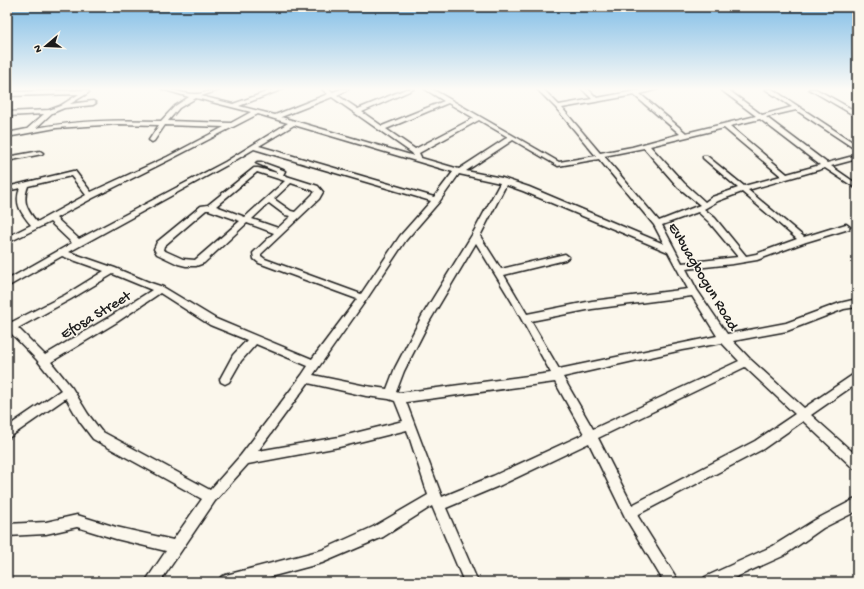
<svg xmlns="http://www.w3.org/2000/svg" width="864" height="589" font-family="'Gochi Hand',sans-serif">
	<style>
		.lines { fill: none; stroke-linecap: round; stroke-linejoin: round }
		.minor-casing { stroke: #1c1c1c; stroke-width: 3 }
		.minor { fill: #fbf7ec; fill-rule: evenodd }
		.labels { text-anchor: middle; stroke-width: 3; stroke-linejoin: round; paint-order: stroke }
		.street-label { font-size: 15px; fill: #1c1c1c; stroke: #fbf7ec }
	</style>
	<rect width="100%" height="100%" fill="#fbf7ec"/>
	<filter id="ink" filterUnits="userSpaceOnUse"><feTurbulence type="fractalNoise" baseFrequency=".025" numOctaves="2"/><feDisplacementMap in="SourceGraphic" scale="8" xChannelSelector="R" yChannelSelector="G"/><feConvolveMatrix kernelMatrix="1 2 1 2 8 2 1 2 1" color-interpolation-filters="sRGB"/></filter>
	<g filter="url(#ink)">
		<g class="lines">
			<g class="minor-casing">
				<path id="minor" d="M 162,89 C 173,89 183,94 194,94 C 201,95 212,89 222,89 L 201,96 L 233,104 L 275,89 L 283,89 L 239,106 L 275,115 L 328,94 L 322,89 L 329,89 L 333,92 L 341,89 L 349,89 L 337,95 L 358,109 L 406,89 L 414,89 L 362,112 L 382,126 L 444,101 L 425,89 L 432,89 L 559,162 L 596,156 L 556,108 L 537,89 L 543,89 L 559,105 L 592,99 L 582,89 L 588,89 L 597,98 L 646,89 L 658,89 L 640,94 L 686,133 L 756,116 L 720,89 L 727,89 L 762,115 L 792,107 L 765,89 L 772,89 L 857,145 L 857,150 L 855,149 L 796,110 L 766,117 L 827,163 L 857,155 L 857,159 L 831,166 L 857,184 L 857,189 L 825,168 L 748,190 L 804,237 L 846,224 L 850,227 L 849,229 L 806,242 L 757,260 L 733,264 L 686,269 L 697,290 L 727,334 L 786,323 L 840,303 L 857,299 L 857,307 L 844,309 L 787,331 L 733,341 L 750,359 L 804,408 L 857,372 L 857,383 L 811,415 L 857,456 L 857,470 L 853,468 L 803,421 L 763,449 L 637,515 L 679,582 L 664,582 L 625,517 L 589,443 L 501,485 L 446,508 L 478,582 L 464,582 L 432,506 L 383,537 L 322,563 L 251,582 L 219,582 L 221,577 L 226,575 L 322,550 L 373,527 L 428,495 L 407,430 L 339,447 L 248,464 L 215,501 L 160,582 L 145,582 L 166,551 L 116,539 L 77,527 L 46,534 L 7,536 L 7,524 L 46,522 L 77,515 L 116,527 L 173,540 L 202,499 L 93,439 L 80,422 L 66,398 L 7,439 L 7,427 L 61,390 L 37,360 L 7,329 L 7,319 L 12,322 L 65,295 L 104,271 L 62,256 L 7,287 L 7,280 L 72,243 L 50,222 L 7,243 L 7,237 L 31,225 C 21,213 14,204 20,188 L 7,191 L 7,187 L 73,171 L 75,171 L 91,192 L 167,157 L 224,127 L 165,125 L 154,141 L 152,142 L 149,140 L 159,125 L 119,124 L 56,128 L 7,137 L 7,133 L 27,129 L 44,114 L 7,116 L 7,112 L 49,110 L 60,106 L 79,94 L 7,96 L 7,92 L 86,90 L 89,92 L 88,93 L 70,104 L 93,101 L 96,103 L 93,105 L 64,108 L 52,113 L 36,128 C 78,120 120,120 161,121 L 175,106 L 189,97 ZM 634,95 L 680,134 L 632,147 L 600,153 L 562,108 ZM 332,97 L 412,153 L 414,156 L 281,117 ZM 196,98 L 251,112 L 231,123 L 168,121 L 179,108 ZM 448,103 L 474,118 L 415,149 L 386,129 ZM 258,114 L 288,123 L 225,162 L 79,239 L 56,218 L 93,198 L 171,159 ZM 760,119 L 820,165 L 787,174 L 730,126 ZM 479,120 L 508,137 L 459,169 L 421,158 L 421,157 L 419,153 ZM 294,125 L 453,172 L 434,197 L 259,146 ZM 724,128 L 781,176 L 744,186 L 707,156 L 703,156 L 703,158 L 738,188 L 712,197 L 705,202 L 684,183 L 650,146 ZM 513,140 L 558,166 L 599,159 L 654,225 L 664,244 L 529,187 L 502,178 L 466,171 ZM 644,148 L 678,187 L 700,205 L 659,221 L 604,156 ZM 254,149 L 431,201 L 400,236 L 361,294 L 265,259 L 261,256 L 261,254 L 319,199 L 323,192 L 318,186 L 283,175 L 285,171 L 283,170 L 261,162 L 257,162 L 256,163 L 277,172 L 277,173 L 258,168 L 254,168 L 208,205 L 201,206 L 157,242 L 154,249 L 157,254 L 178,264 L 186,266 L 196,266 L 204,263 L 247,223 L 274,233 L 253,253 L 254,259 L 259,263 L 357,299 L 312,359 L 216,319 L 163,287 L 151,283 L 115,268 L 69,252 L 229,164 ZM 257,172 L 285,181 L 245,217 L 216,206 ZM 459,174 L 500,183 L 472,235 L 422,316 L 395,368 L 387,389 L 366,386 L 313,375 L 366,300 L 406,240 L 439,202 ZM 71,176 L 86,195 L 37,222 C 27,210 22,202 28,186 ZM 291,183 L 312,190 L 315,192 L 295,212 L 291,211 L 274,199 ZM 506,185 L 523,191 L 668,252 L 688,289 L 592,301 L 527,314 L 504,275 L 565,260 L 569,257 L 565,254 L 501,269 L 480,236 ZM 742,192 L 797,239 L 756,254 L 746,256 L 715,218 L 704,209 L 718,201 ZM 269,203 L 285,215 L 291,216 L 278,228 L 252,219 ZM 206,210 L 209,210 L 240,221 L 195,260 L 183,259 L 163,250 L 164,246 ZM 698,212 L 709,222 L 738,257 L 682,263 L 662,225 ZM 476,243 L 512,302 L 551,373 L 399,393 L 396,392 L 404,371 L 429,322 ZM 113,274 L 152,290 L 111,316 L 45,355 L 18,328 L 71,299 ZM 160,293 L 210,325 L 247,340 L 233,355 L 220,379 L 221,382 L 225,384 L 229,382 L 241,361 L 256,344 L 308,366 L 302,375 L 241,455 L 210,490 L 101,431 L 88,414 L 72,388 L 51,362 L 117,322 ZM 692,296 L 717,336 L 559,369 L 531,321 L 592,309 ZM 722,343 L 739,361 L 593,429 L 563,377 L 682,350 ZM 745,367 L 795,414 L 755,441 L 632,505 L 598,438 ZM 555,382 L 584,434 L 493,476 L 442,497 L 406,402 ZM 308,383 L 366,396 L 389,399 L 395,401 L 403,421 L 339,437 L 258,451 Z
					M 809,89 L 816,89 L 857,112 L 857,117 Z
					M 40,151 L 43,153 L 42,154 L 7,161 L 7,157 Z
					M 857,498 L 857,511 L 823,528 L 783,556 L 725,582 L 703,582 L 705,577 L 773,546 L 815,520 Z"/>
			</g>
			<use href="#minor" class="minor"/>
		</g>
	</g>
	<linearGradient id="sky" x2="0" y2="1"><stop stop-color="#80bde7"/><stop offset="0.52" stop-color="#fdfbf6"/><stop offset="1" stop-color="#fdfbf6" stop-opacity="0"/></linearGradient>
	<rect width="864" height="171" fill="url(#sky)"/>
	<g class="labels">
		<g class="street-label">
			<text transform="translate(704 276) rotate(59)" y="5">Evbuagbogun Road</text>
			<text transform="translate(95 314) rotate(-31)" y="5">Efosa Street</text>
		</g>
	</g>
	<rect width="864" height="589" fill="none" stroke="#fbf7ec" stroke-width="24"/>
	<rect x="12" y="12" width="840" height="565" fill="none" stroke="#1c1c1c" stroke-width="1.5" filter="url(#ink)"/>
	<g transform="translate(46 46) rotate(251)" stroke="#fbf7ec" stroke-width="3" paint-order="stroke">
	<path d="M0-3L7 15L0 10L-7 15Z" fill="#1c1c1c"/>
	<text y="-6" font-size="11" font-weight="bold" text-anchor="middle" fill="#1c1c1c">N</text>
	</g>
</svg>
